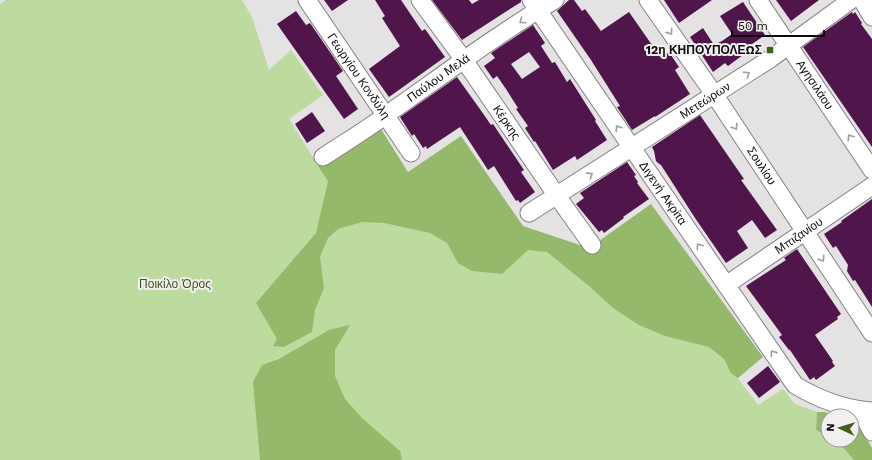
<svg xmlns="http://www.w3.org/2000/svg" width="872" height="460" font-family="'Work Sans',sans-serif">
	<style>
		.green { fill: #bddb9e }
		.forest { fill: #94b96b }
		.building { fill: #50154a; fill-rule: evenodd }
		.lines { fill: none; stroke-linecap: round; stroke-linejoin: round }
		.minor-casing { stroke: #838083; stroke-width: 19 }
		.minor { stroke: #fff; stroke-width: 17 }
		.oneway { stroke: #9e9e9e }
		.poi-dot { fill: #426115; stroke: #f2eff1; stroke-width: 1.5 }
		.labels { text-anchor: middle; stroke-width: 4; stroke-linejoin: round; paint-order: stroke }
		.poi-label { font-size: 12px; font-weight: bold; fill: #0d0c0d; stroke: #f2eff1; text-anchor: end }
		.street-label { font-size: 12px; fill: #0d0c0d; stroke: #f2eff1 }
		.park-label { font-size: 12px; fill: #3c541d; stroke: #f2eff1 }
	</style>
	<rect width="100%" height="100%" fill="#e5e2e4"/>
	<path class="green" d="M 6,0 L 242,0 L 252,17 L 269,70 L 291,50 L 323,95 L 289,119 L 319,167 L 590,251 L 651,206 L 737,377 L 758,405 L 783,389 L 795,404 L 817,412 L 816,430 L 828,437 L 828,440 C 840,440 847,452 854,460 L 0,460 L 0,4 Z"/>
	<path class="forest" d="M 379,126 L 408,172 L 461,136 L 523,226 L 589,248 L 651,204 L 763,357 L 738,378 L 731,373 L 724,359 L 709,347 L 665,336 L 639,325 L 613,308 L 589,286 L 547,252 L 528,250 L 502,274 L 472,271 L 458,263 L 447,243 L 430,233 L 384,223 L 362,222 L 338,229 L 328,238 L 320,257 L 324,288 L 315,310 L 312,332 L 284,347 L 273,346 L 277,339 L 256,303 L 316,233 L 328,181 L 318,166 Z
		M 350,325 L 335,350 L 335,376 L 345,399 L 363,419 L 400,451 L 402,460 L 260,460 L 253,382 L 262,365 L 279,359 L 329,330 Z
		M 817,412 L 825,412 L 834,416 L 828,416 L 828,437 L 816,430 Z
		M 852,423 L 860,426 L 872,448 L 872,460 L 854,460 L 841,445 L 833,440 L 852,440 Z"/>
	<path class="building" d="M 324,0 L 348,0 L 332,11 Z
		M 375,0 L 401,0 L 422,31 L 425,29 L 445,57 L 389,97 L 369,69 L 400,46 L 382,18 L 385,16 Z
		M 432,0 L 469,0 L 472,4 L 479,0 L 521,0 L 521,2 L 462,40 Z
		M 569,0 L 574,0 L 582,11 L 585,9 L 601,31 L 629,12 L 661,58 L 669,52 L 679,67 L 675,70 L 690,94 L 655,117 L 655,116 L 632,130 L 617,107 L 620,106 L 591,60 L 557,11 Z
		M 664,0 L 712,0 L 679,23 Z
		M 776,0 L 819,0 L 791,21 Z
		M 743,2 L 765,35 L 745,49 L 747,52 L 728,66 L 725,63 L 713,72 L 690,37 L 703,28 L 714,45 L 722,41 L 732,34 L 720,16 Z
		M 296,11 L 306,25 L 310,23 L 343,71 L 336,76 L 358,109 L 344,119 L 277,24 Z
		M 852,12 L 853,14 L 855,12 L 862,23 L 861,24 L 872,39 L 872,147 L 803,47 Z
		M 533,25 L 545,43 L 541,46 L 552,63 L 555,62 L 567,82 L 570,79 L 596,120 L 595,121 L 607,140 L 577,160 L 575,156 L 553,170 L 535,141 L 534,142 L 525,128 L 528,126 L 516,109 L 518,108 L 506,89 L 497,76 L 493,79 L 484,66 L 495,58 L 491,53 ZM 529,52 L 540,67 L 522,79 L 511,64 Z
		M 457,77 L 482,112 L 491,125 L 493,124 L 524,170 L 521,172 L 535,192 L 520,203 L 518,200 L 516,201 L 494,166 L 488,170 L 460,127 L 427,149 L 426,146 L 423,148 L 414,134 L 412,136 L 400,117 Z
		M 312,112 L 325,131 L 307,143 L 295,124 Z
		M 700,115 L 744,179 L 741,180 L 777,230 L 765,238 L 752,220 L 737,231 L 748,248 L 726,263 L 695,218 L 661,165 L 658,163 L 656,161 L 654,151 L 652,147 Z
		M 627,162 L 636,175 L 634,176 L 638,182 L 637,183 L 649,199 L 623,217 L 624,218 L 604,233 L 602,230 L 599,232 L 576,204 L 584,198 L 580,193 Z
		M 872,199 L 872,307 L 855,280 L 853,281 L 847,271 L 848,265 L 836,246 L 833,248 L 824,234 L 842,222 L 841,221 Z
		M 797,249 L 841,314 L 837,317 L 838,319 L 815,335 L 833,361 L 832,362 L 835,366 L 816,380 L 814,377 L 810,380 L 790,350 L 789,350 L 779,337 L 782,335 L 746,286 L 786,260 L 784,258 Z
		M 768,366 L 780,382 L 759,398 L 747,383 Z"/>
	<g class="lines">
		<g class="minor-casing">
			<g id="minor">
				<path id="s1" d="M 307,0 L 411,153"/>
				<path id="s2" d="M 420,0 L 464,60 L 557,196 L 592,245"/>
				<path id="s3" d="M 531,0 L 632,148 L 795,385 C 818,399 845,409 872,411"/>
				<path id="s4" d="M 648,0 L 714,94 L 872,333"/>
				<path id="s5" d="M 758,0 L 872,170"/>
				<path d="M 862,0 L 872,17"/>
				<path id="s6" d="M 323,157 C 344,143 366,130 386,115 C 442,76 496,35 555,0"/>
				<path id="s7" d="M 529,213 L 770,59 L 851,0"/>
				<path id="s8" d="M 726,285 L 872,186"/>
				<path d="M 860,410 L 872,432"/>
			</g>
		</g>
		<use href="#minor" class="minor"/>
	</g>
	<defs><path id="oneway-chevron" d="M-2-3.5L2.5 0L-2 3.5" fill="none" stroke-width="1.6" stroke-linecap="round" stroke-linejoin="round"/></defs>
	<g class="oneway">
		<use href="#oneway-chevron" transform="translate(522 21) rotate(146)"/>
		<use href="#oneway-chevron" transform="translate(670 32) rotate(55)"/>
		<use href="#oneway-chevron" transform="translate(747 74) rotate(-32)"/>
		<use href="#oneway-chevron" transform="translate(735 127) rotate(57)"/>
		<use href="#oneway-chevron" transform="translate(618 128) rotate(-124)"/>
		<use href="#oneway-chevron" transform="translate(850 137) rotate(-124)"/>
		<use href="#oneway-chevron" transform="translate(590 175) rotate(-33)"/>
		<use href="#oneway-chevron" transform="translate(699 246) rotate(-125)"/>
		<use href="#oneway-chevron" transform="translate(822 259) rotate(56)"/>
		<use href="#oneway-chevron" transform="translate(773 353) rotate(-125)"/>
	</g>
	<rect class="poi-dot" x="766" y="46" width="8" height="8" rx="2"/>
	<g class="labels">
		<g class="poi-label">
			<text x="762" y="54">12η ΚΗΠΟΥΠΟΛΕΩΣ</text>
		</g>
		<g class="street-label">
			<text dy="4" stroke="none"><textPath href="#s1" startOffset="92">Γεωργίου Κονδύλη</textPath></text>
			<text dy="4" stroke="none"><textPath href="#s6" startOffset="140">Παύλου Μελά</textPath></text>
			<text dy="4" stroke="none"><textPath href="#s5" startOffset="102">Αγησιλάου</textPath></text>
			<text dy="4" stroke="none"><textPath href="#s7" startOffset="209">Μετεώρων</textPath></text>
			<text dy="4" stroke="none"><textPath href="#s2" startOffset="150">Κέρκης</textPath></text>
			<text dy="4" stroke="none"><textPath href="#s4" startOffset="201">Σουλίου</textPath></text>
			<text dy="4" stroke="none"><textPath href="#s3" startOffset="234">Διγενή Ακρίτα</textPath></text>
			<text dy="4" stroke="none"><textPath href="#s8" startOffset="88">Μπιζανίου</textPath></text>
		</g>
		<g class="park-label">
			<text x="175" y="288">Ποικίλο Όρος</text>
		</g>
	</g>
	<g transform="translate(840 428) rotate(274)"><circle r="19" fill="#f2eff1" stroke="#969496"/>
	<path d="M0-3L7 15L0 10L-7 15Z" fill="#426115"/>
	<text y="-6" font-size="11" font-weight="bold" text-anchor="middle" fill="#0d0c0d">N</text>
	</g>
	<path d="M732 30v6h92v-6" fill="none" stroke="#0d0c0d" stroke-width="2"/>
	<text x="738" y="30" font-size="12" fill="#0d0c0d" stroke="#f2eff1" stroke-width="3" paint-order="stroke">50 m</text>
</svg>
